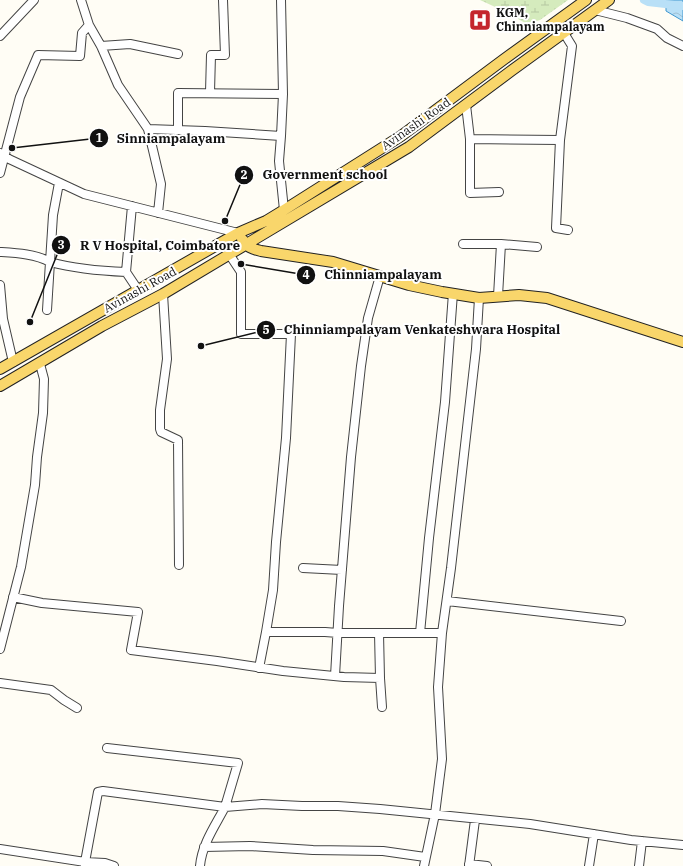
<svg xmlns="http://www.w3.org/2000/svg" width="683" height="866" font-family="'IBM Plex Serif',serif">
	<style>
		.wetland { fill: url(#wetland-marsh) }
		.water { fill: url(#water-waves); stroke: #3f96cf }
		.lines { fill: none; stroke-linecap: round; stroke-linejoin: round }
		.canal { stroke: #b9e0f7; stroke-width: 8 }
		.minor-casing { stroke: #444; stroke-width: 10 }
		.major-casing { stroke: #222; stroke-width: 12 }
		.minor { stroke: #fff; stroke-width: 8 }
		.major { stroke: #f9d66b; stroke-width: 10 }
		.labels { text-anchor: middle; stroke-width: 4; stroke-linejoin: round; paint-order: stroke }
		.poi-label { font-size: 12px; font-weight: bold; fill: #111; stroke: #fff; text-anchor: start }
		.street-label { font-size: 12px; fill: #111; stroke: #fff }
		.leader { fill: none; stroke: #111; stroke-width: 1.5 }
		.callout-dot { fill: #111; stroke: #fff; stroke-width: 1.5 }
		.mark-label { font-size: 12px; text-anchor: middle; font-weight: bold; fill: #fff }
		.callout-label { font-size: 13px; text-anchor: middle; font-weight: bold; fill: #111; stroke: #fff; stroke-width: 4; stroke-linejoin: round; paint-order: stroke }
	</style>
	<defs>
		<pattern id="wetland-marsh" width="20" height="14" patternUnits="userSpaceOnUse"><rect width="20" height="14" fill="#d5ebbd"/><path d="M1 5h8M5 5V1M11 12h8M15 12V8" fill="none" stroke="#b6c8a1"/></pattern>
		<pattern id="water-waves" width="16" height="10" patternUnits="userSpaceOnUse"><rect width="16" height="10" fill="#b9e0f7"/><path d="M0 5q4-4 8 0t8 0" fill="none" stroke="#9ebfd3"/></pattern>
	</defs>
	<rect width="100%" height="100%" fill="#fffdf5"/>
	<path class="wetland" d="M 480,0 L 568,0 L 540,20 L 527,24 L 506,12 Z"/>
	<path class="water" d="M 666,0 L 683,0 L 683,21 L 666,11 Z"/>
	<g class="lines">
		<path class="canal" d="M 644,0 L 648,2 L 683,6"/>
		<g class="minor-casing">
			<path id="minor" d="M 81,0 L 89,25 L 101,46 L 118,85 L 148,129 L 161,184 L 158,213
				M 595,10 L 627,18 L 657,29 L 667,38 L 683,46
				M 564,33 L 572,46 L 560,140 L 556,228 L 568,230
				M 0,36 L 34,0
				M 101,46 L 130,44 L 178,54
				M 210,92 L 211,55 L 225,55 L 223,0
				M 466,105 L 470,139 L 470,193 L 499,192
				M 148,129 L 205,131 L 281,136 L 279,161 L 284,210
				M 178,130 L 178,93 L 283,94
				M 281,136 L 283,94 L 281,0
				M 470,139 L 560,140
				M 0,153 L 9,159 L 84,194 L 238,233
				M 0,173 L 20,97 L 38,55 L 80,56 L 82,33 L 89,25
				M 463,244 L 501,244
				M 0,252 C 16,253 36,254 50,262 L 53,215 L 59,183
				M 229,254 L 241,272 L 241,334 L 291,334 L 286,438 L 276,542 L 273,590 L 266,632 L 325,632 L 338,633 L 442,633
				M 126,272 L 138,290
				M 0,285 L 3,319 L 13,362
				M 163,294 L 167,359 L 160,410 L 160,429 L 161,432 L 178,440 L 179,565
				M 498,296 L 501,244 L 537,247
				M 47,310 L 50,262 C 76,269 100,271 126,272 L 132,206
				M 303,568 L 342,570
				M 13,597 L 42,603 L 138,612 L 131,650 L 217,661 L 283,671 L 344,677 L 380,678
				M 447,601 L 621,621
				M 379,633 L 380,678 L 382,707
				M 420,633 L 429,538 L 445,402 L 453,293
				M 0,649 L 21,567 L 35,485 L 37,457 L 43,413 L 44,379 L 40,364
				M 259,668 L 266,632
				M 335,676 L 339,606 L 351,457 L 361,366 L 368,318 L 380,276
				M 0,683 L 51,690 L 64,700 L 77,708
				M 107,748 L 238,763 L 225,807 L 103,791 L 98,792 L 85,862 L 105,863 L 114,866
				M 204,847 L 250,846 L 313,850 L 383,851 L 425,857
				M 0,849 L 85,862 L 85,866
				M 469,864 L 487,866
				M 200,866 C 202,844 215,826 225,807 L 262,804 L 302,806 L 338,806 L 380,809 L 530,824 L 631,840 L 683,845
				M 424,866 L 435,814 L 442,759 L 438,687 L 442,633 L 451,568 L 476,349 L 479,298
				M 469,866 L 475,820
				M 589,866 L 594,834
				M 639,866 L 642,841"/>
		</g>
		<g class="major-casing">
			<path id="major" d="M 242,239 C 247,247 252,249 261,251 L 333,262 L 409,285 L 442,292 L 479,298 L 519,295 L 547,298 L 683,342
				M 0,369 L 238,233 L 266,221 L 284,210 L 401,136 L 503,60 L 586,0
				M 0,386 L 102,326 L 163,294 L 409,147 L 511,71 L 609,0"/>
		</g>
		<use href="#minor" class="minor"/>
		<use href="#major" class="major"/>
	</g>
	<defs>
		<g id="hospital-square" transform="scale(1.15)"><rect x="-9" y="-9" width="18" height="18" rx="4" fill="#c4262e" stroke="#fff"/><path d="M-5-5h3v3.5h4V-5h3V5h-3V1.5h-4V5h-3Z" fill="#fff"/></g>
	</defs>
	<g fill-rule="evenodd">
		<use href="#hospital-square" x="480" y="20"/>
	</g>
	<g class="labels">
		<g class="poi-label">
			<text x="496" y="17">KGM,<tspan x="496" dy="14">Chinniampalayam</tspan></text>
		</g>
		<g class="street-label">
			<text transform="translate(416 124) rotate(-35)" y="4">Avinashi Road</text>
			<text transform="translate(140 290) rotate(-29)" y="4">Avinashi Road</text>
		</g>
	</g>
	<path class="leader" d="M12 148L99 138M225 221L244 175M30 322L61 245M241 264L306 275M201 346L266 330"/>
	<g class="callout-dot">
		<circle cx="12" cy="148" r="4"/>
		<circle cx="225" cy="221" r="4"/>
		<circle cx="30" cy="322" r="4"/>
		<circle cx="241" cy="264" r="4"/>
		<circle cx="201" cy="346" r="4"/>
		<circle cx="99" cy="138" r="10"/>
		<circle cx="244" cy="175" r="10"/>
		<circle cx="61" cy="245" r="10"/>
		<circle cx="306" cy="275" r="10"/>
		<circle cx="266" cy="330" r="10"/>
	</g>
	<g class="mark-label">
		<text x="99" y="142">1</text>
		<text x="244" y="179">2</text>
		<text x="61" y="249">3</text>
		<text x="306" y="279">4</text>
		<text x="266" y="334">5</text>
	</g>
	<g class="callout-label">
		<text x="171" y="143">Sinniampalayam</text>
		<text x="325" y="179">Government school</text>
		<text x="160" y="250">R V Hospital, Coimbatore</text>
		<text x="383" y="279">Chinniampalayam</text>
		<text x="422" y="334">Chinniampalayam Venkateshwara Hospital</text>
	</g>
</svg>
